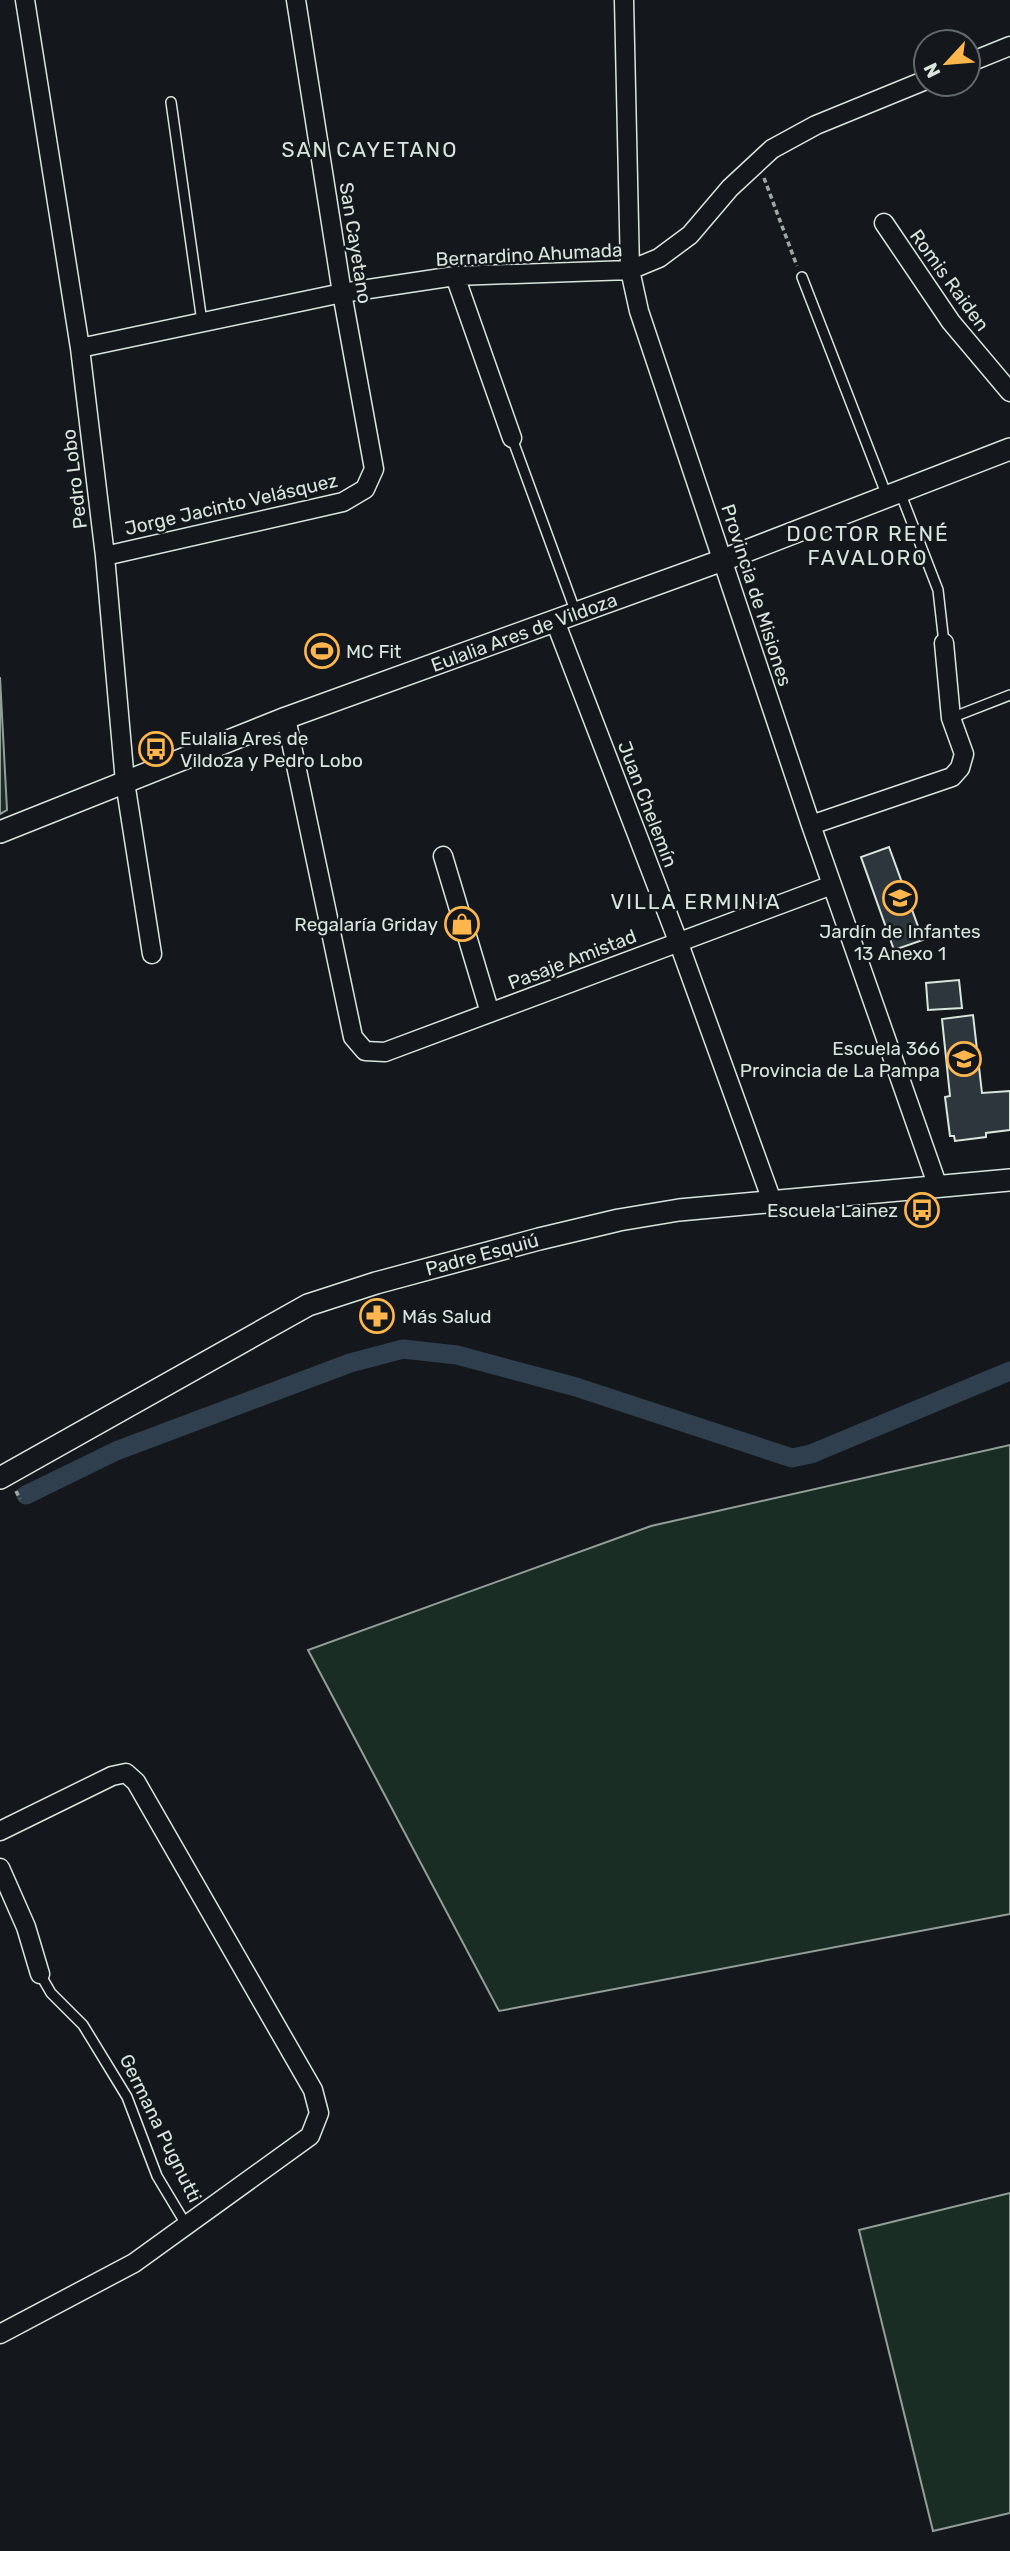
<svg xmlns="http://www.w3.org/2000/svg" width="1010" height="2551" font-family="Rubik,sans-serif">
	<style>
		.green { fill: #1a2d24; stroke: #939e99; stroke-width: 2 }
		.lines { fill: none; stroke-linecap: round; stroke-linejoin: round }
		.canal { stroke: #2f3f4d; stroke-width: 19 }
		.building { fill: #2c363c; stroke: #d8e6dc; stroke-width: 2 }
		.service-casing { stroke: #d8e6dc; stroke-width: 12 }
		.minor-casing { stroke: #d8e6dc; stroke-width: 21 }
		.tertiary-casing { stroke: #d8e6dc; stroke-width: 24 }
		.path { stroke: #9da8a2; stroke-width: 3.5; stroke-dasharray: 5 3.5; stroke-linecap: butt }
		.service { stroke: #14181c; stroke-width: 9 }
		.minor { stroke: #14181c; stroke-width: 18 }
		.tertiary { stroke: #14181c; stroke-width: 21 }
		.labels { text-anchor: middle; stroke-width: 5; stroke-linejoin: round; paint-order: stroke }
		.street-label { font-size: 19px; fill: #d8e6dc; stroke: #14181c }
		.poi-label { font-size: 19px; fill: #d8e6dc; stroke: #14181c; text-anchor: start }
		.neighbourhood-label { font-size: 21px; letter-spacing: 2px; fill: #d8e6dc; stroke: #14181c }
	</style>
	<rect width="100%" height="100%" fill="#14181c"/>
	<path class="green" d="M 0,677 L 7,810 L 0,814 Z
		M 1010,1445 L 1010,1914 L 499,2011 L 308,1650 L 651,1526 Z
		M 1010,2193 L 1010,2513 L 933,2531 L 859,2230 Z"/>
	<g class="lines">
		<path class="canal" d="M 26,1495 L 116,1451 L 350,1363 L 403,1349 L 457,1355 L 576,1387 L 792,1458 L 811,1454 L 1010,1371"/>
	</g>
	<path class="building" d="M 889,847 L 923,940 L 894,950 L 861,857 Z
		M 959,980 L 962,1008 L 928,1010 L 926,983 Z
		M 973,1015 L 982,1093 L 1010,1091 L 1010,1130 L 986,1133 L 986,1137 L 955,1141 L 954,1136 L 950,1136 L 945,1097 L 950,1096 L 942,1019 Z"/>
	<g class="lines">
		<g class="service-casing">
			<path id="service" d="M 171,102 L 202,322
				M 802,277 L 887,496
				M 512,438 L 576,613
				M 900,492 L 938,590 L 944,643
				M 951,718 L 1010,695
				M 40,1974 L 51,1993 L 83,2025 L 127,2097 L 157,2176 L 187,2226"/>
		</g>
		<g class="minor-casing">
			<path id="minor" d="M 25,0 L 80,348 L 105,556 L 125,782 L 152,954
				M 624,0 L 630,270 L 639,311 L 811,825 L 938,1187
				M 968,63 L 1010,46
				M 884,223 L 951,322 L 1010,392
				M 455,276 L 512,438
				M 80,348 L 342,293 L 455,276 L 630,270 L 659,258 L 690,235 L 730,188 L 772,149 L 816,125 L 926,80
				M 105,556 L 343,502 L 365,489 L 374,469 L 342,293 L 296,0
				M 555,621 L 678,941 L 772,1201
				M 286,718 L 353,1037 L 365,1051 L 385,1052 L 832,885
				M 811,825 L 952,777 L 960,768 L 964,754 L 951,718 L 944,643
				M 443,856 L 490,1013
				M 0,1831 L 112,1776 L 126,1773 L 136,1782 L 313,2090 L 319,2113 L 310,2136 L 134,2263 L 0,2334
				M 0,1868 L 26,1927 L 40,1974"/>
		</g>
		<g class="tertiary-casing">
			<path id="tertiary" d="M 0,832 L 286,718 L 723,560 L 1010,449
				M 0,1478 L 308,1305 L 376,1283 L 539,1239 L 619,1220 L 679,1210 L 1010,1180"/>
		</g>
		<path class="path" d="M 764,178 L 797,266
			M 16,1491 L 20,1499"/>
		<use href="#service" class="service"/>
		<use href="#minor" class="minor"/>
		<use href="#tertiary" class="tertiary"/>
	</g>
	<defs>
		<g id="stadium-ring" transform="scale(1.75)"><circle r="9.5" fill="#14181c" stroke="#ffb74d" stroke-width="1.5"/><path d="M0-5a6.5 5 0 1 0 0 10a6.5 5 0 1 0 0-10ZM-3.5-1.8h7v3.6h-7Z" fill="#ffb74d"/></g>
		<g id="bus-ring" transform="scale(1.75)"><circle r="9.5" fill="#14181c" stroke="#ffb74d" stroke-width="1.5"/><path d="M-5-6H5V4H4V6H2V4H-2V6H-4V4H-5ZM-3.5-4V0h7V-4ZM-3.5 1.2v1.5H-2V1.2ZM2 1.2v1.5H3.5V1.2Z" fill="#ffb74d"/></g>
		<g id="school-ring" transform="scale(1.75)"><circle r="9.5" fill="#14181c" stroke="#ffb74d" stroke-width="1.5"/><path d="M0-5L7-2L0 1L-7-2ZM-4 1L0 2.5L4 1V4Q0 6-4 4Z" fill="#ffb74d"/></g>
		<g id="shop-ring" transform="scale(1.75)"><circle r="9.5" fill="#14181c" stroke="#ffb74d" stroke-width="1.5"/><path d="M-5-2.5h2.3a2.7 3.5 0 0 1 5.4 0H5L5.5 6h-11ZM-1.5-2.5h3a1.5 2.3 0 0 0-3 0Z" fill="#ffb74d"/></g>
		<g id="pharmacy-ring" transform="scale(1.75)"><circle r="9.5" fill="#14181c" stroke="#ffb74d" stroke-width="1.5"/><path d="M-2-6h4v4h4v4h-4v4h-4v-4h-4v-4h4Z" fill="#ffb74d"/></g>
	</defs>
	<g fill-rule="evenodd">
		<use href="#stadium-ring" x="322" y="651"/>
		<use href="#bus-ring" x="156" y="749"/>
		<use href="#school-ring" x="900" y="898"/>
		<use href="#shop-ring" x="462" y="924"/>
		<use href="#school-ring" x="964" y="1059"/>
		<use href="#bus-ring" x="922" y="1210"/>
		<use href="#pharmacy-ring" x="377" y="1316"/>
	</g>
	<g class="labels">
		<g class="street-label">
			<text transform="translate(356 243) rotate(81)" y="7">San Cayetano</text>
			<text transform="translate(529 254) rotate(-3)" y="7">Bernardino Ahumada</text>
			<text transform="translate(950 280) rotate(54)" y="7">Romis Raiden</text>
			<text transform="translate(74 479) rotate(-97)" y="7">Pedro Lobo</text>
			<text transform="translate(231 504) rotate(-13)" y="7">Jorge Jacinto Velásquez</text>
			<text transform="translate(757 595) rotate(72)" y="7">Provincia de Misiones</text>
			<text transform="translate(524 632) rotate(-20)" y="7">Eulalia Ares de Vildoza</text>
			<text transform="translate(648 804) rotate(69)" y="7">Juan Chelemín</text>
			<text transform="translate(572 959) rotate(-21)" y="7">Pasaje Amistad</text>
			<text transform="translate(482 1254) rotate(-15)" y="7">Padre Esquiú</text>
			<text transform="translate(161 2128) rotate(64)" y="7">Germana Pugnutti</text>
		</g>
		<g class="poi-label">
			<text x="346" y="658">MC Fit</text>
			<text x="180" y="745">Eulalia Ares de<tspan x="180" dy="22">Vildoza y Pedro Lobo</tspan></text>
			<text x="438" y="931" text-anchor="end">Regalaría Griday</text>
			<text x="900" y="938" text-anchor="middle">Jardín de Infantes<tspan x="900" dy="22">13 Anexo 1</tspan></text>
			<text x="940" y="1055" text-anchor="end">Escuela 366<tspan x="940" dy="22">Provincia de La Pampa</tspan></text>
			<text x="898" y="1217" text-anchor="end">Escuela Lainez</text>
			<text x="402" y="1323">Más Salud</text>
		</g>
		<g class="neighbourhood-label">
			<text x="370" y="157">SAN CAYETANO</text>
			<text x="868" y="541">DOCTOR RENÉ<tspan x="868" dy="24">FAVALORO</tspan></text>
			<text x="696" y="909">VILLA ERMINIA</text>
		</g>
	</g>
	<g transform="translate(947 63) rotate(244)"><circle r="33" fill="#14181c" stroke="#626a69" stroke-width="2"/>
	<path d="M0-5L12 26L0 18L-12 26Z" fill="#ffb74d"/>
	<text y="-10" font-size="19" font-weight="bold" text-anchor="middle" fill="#d8e6dc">N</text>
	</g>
</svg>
